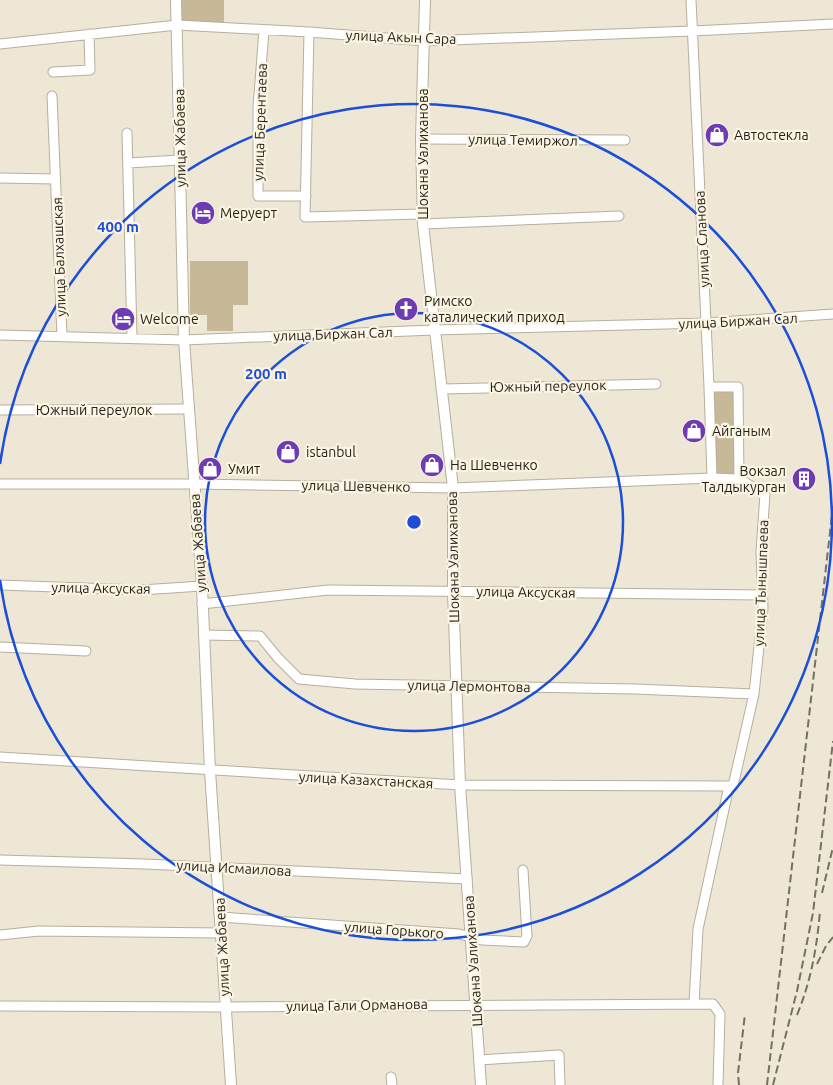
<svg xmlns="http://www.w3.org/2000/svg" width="833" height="1085" font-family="Ubuntu,sans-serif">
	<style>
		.green { fill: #c7b998 }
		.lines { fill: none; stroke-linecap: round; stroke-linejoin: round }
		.minor-casing { stroke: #b6af9e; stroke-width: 11 }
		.tertiary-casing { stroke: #b6af9e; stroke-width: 12 }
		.minor { stroke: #fff; stroke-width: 9 }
		.tertiary { stroke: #fff; stroke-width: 10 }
		.rail { stroke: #747064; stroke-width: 2; stroke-dasharray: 8 4; stroke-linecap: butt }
		.ring { fill: none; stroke: #1d4ed8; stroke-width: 2.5 }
		.labels { text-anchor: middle; stroke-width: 4.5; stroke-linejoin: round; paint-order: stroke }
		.street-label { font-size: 14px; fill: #211f18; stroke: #fbf4e2 }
		.poi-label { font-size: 14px; fill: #211f18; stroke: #fbf4e2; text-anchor: start }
		.centre { fill: #1d4ed8; stroke: #fbf4e2; stroke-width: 2.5 }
		.ring-label { font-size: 15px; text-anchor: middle; font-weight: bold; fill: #1d4ed8; stroke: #fbf4e2; stroke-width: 4.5; stroke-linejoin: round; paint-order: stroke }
	</style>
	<rect width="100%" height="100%" fill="#eee7d5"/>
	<path class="green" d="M 179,0 L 224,0 L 224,24 L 180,22 Z
		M 190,261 L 248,261 L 248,305 L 233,305 L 233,331 L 207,331 L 207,315 L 190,315 Z
		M 734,389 L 736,477 L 713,475 L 712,391 Z"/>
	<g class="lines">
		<g class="minor-casing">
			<path id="minor" d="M 691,0 L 709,387 L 712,478
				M 264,30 L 258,108 L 258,196 L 306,196
				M 309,32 L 305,217 L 422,214
				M 0,44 L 177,25 L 309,32 L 425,41 L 692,31 L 833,24
				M 53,72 L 90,70 L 89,34
				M 52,96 L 62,336
				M 127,133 L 132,338
				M 421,139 L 625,140
				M 128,163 L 180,160
				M 0,178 L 55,179
				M 423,224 L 619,216
				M 0,335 L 184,340 L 434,330 L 706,323 L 833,314
				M 709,387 L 738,387 L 739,479
				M 441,389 L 656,384
				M 0,410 L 188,409
				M 0,484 L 194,484 L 453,488 L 712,478 L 739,479 L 765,494 L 761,552 L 763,608 L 754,694 L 733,786 L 460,785 L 0,757
				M 0,585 L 141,590 L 202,586
				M 202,604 L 328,590 L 761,595
				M 204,635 L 260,636 L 278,658 L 299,679 L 355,684 L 635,689 L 754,694
				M 0,647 L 86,651
				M 0,860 L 145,864 L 467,879
				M 220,917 L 459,934 L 482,940 L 524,942 L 527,936 L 523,870
				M 0,935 L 39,931 L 221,933
				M 694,1004 L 698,929 L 729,786
				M 0,1006 L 225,1007 L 713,1004 L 720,1014 L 718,1085
				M 479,1060 L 559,1055 L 560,1085
				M 391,1077 L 392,1085"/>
		</g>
		<g class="tertiary-casing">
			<path id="tertiary" d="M 176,0 L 184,340 L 202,586 L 210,771 L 231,1085
				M 425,0 L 421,139 L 423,224 L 453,488 L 453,591 L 460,785 L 481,1085"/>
		</g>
		<use href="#minor" class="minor"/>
		<use href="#tertiary" class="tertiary"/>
		<path class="rail" d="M 822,893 L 833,847
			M 817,964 L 826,946 L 833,937
			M 797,1015 C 811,981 817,947 820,911
			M 739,1085 L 738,1073 L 745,1014
			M 767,1085 L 833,506
			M 773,1085 L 797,991 L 813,913 L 833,741"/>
	</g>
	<g class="ring">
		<circle cx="414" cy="522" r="209"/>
		<path d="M0 464A418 418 0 1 1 0 580"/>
	</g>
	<defs>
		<g id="shop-disc" transform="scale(1.25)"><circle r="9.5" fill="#6d3bb2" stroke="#fbf4e2"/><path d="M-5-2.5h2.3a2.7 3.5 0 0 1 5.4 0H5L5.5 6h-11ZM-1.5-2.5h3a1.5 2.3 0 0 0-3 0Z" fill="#fff"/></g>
		<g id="hotel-disc" transform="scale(1.25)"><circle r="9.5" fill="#6d3bb2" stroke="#fbf4e2"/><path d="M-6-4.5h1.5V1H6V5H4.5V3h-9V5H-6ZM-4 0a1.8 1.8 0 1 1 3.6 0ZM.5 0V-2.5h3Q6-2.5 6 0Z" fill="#fff"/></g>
		<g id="church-disc" transform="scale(1.25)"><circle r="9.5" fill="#6d3bb2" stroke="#fbf4e2"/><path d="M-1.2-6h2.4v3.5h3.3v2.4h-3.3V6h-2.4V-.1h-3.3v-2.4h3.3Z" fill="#fff"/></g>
		<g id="building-disc" transform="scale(1.25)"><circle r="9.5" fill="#6d3bb2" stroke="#fbf4e2"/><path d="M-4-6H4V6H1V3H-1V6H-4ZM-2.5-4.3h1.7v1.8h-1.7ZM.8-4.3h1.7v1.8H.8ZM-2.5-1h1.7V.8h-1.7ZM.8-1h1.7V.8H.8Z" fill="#fff"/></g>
	</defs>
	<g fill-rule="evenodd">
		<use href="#shop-disc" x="717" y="135"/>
		<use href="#hotel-disc" x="203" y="213"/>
		<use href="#church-disc" x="406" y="309"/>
		<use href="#hotel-disc" x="123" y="319"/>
		<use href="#shop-disc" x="694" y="431"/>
		<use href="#shop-disc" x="288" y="452"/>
		<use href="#shop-disc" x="432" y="465"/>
		<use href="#shop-disc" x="210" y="469"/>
		<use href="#building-disc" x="804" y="479"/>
	</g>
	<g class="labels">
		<g class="street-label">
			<text transform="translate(401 37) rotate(2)" y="5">улица Акын Сара</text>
			<text transform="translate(260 122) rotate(-88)" y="5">улица Берентаева</text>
			<text transform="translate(180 138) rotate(-91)" y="5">улица Жабаева</text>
			<text transform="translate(523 140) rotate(1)" y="5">улица Темиржол</text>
			<text transform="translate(423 154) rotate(-90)" y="5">Шокана Уалиханова</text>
			<text transform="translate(702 239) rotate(-93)" y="5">улица Сланова</text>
			<text transform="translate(59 257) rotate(-92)" y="5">улица Балхашская</text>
			<text transform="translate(738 321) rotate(-3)" y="5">улица Биржан Сал</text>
			<text transform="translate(333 334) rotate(-2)" y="5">улица Биржан Сал</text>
			<text transform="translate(548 386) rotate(-1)" y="5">Южный переулок</text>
			<text x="94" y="415">Южный переулок</text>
			<text transform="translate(356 486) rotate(1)" y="5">улица Шевченко</text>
			<text transform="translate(198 543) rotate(-94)" y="5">улица Жабаева</text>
			<text transform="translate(453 557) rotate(-91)" y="5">Шокана Уалиханова</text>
			<text transform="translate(761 583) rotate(-88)" y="5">улица Тынышпаева</text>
			<text transform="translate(101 588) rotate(1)" y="5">улица Аксуская</text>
			<text transform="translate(526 592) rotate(1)" y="5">улица Аксуская</text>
			<text transform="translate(469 686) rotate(1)" y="5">улица Лермонтова</text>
			<text transform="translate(366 780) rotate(3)" y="5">улица Казахстанская</text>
			<text transform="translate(234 868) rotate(3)" y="5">улица Исмаилова</text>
			<text transform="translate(394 930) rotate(4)" y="5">улица Горького</text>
			<text transform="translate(222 947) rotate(-93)" y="5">улица Жабаева</text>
			<text transform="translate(473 961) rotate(-94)" y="5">Шокана Уалиханова</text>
			<text transform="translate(357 1005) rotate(-1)" y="5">улица Гали Орманова</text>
		</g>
		<g class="poi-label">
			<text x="734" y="140">Автостекла</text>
			<text x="220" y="218">Меруерт</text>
			<text x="424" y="306">Римско<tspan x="424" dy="16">каталический приход</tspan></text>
			<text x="140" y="324">Welcome</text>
			<text x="712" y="436">Айганым</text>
			<text x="306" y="457">istanbul</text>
			<text x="450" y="470">На Шевченко</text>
			<text x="228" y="474">Умит</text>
			<text x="786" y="476" text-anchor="end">Вокзал<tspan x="786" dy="16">Талдыкурган</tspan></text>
		</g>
	</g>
	<circle cx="414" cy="522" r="8" class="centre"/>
	<g class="ring-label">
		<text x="118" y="232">400 m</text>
		<text x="266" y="379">200 m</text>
	</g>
</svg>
